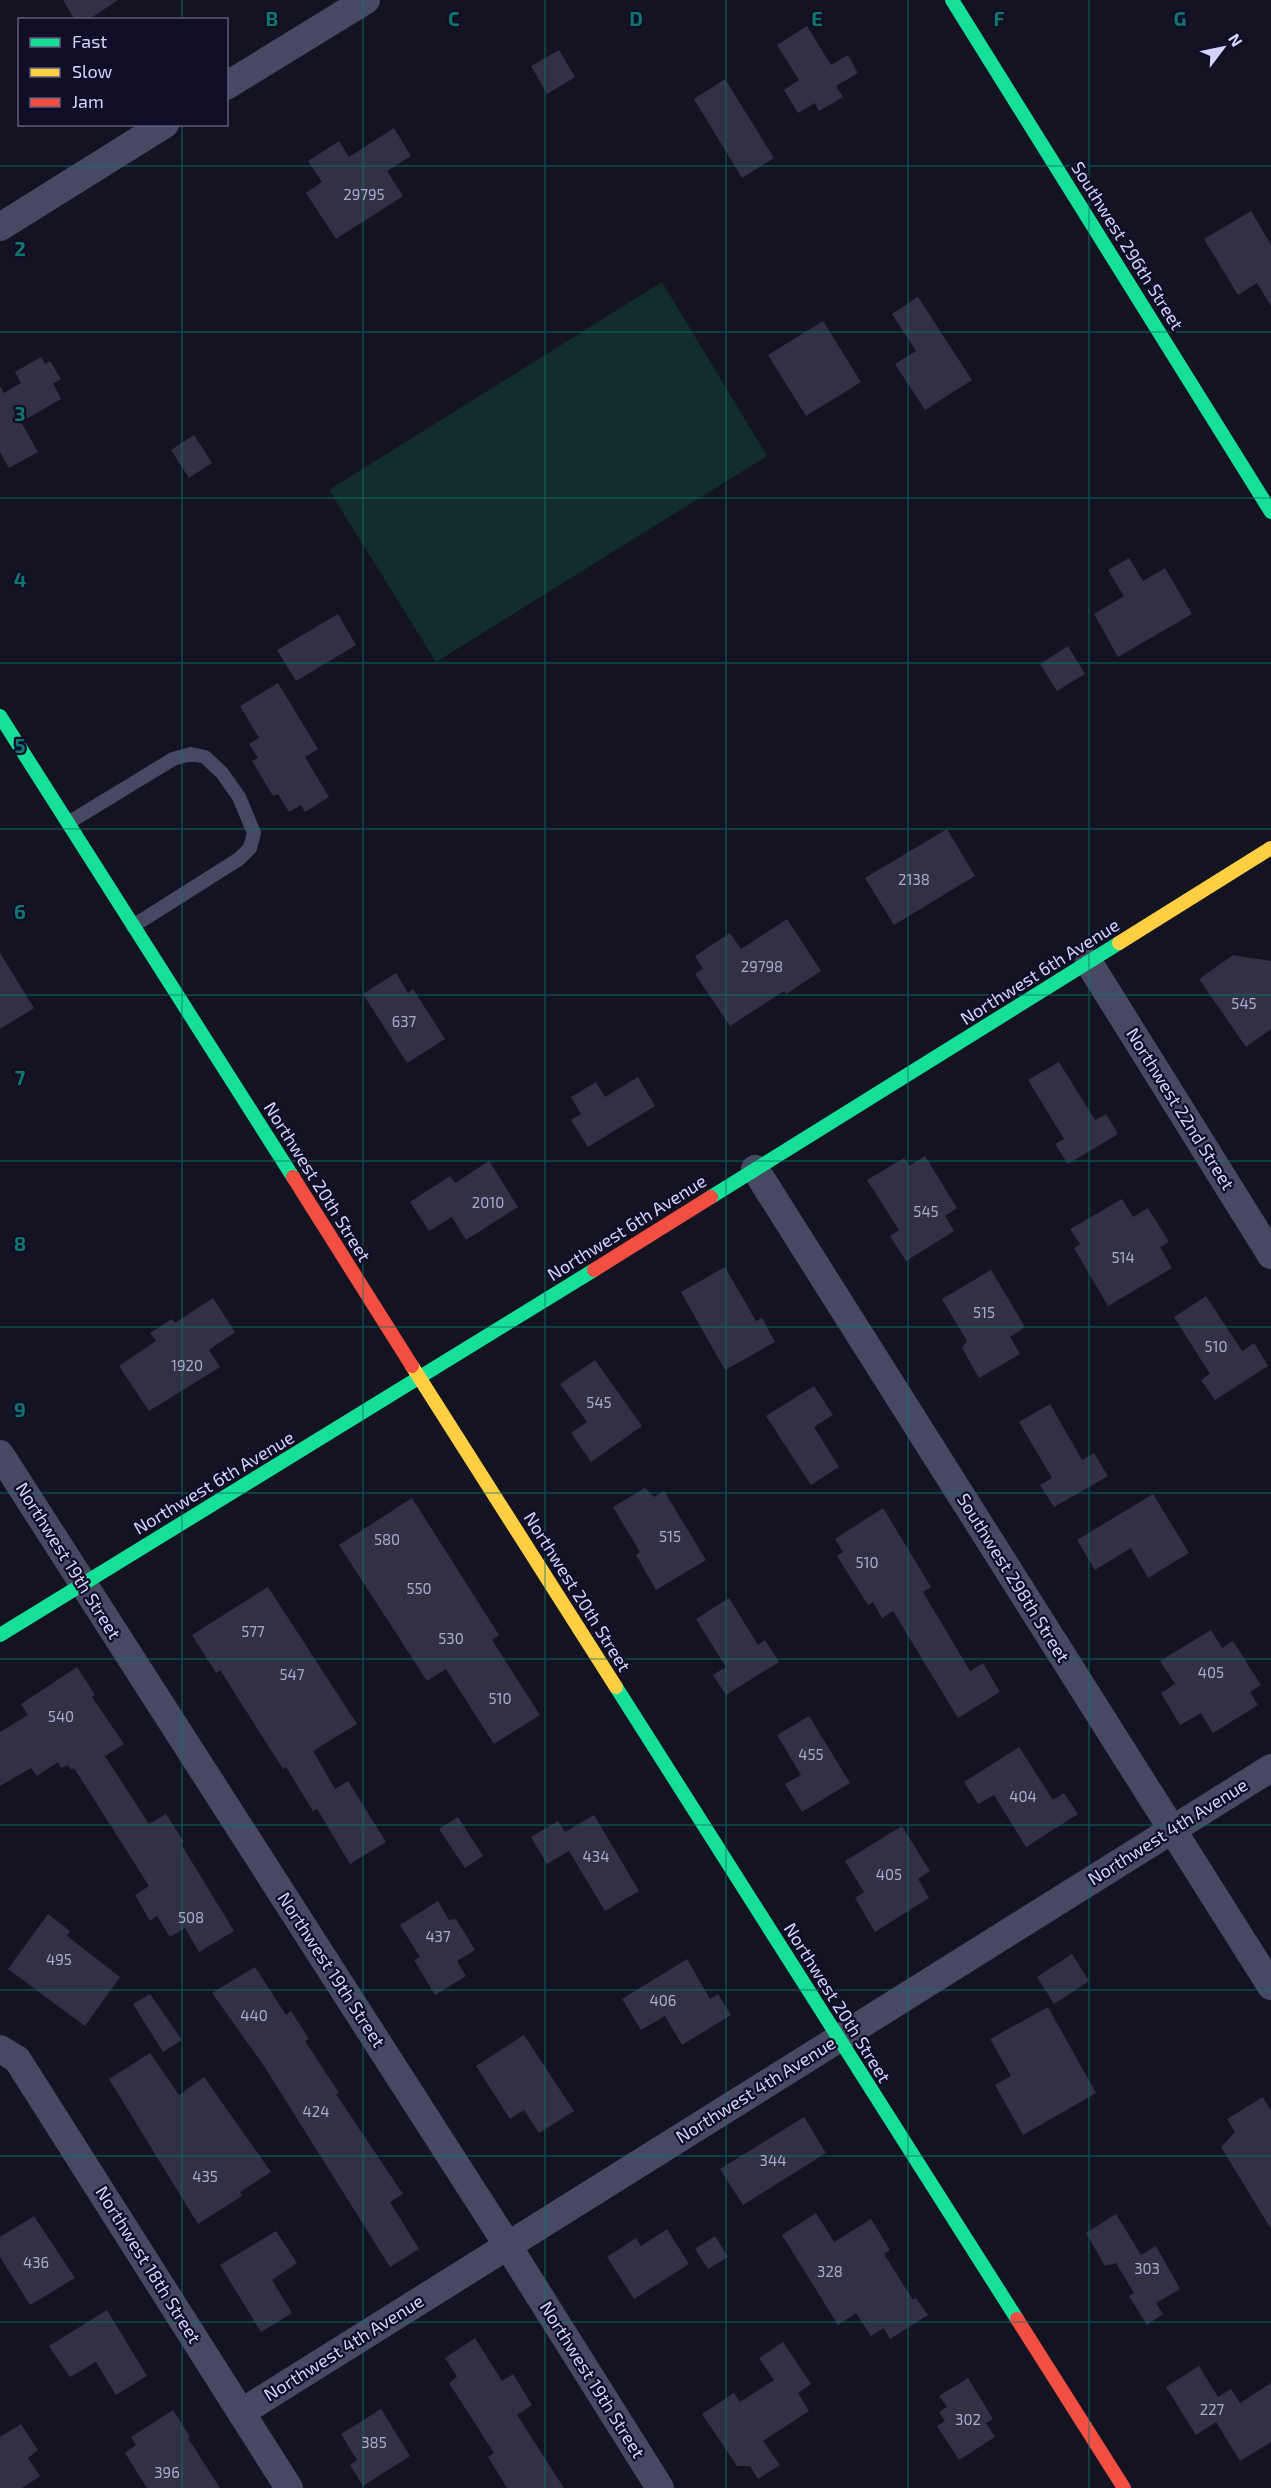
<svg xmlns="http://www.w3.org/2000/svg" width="1271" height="2488" font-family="'Exo 2',sans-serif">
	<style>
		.green { fill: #112d2c }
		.building { fill: #323143 }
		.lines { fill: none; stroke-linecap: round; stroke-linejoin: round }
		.lane { stroke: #474862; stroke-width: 14 }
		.street { stroke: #474862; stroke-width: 28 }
		.fast { stroke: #16e098; stroke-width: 14 }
		.slow { stroke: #ffcf43; stroke-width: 14 }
		.jam { stroke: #f24e42; stroke-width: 14 }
		.grid { fill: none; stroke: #0f766e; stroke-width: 1.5; stroke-opacity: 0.55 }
		.labels { text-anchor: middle; stroke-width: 4.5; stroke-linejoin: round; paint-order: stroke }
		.number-label { font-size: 15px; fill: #acaad0 }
		.street-label { font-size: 18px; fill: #d5d3ff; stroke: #100d27 }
		.grid-label { font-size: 20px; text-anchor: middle; font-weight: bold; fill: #0f766e; stroke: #100d27; stroke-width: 4.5; stroke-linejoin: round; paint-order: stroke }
	</style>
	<rect width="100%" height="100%" fill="#141321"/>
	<path class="green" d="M 662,282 L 767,456 L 436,662 L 329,490 Z"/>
	<path class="building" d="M 63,0 L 118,0 L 88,20 L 75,20 Z
		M 807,26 L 831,65 L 848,55 L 858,73 L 836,86 L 843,97 L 819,111 L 815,103 L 798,113 L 784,90 L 799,80 L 777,45 Z
		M 559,50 L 575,77 L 547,94 L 531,66 Z
		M 725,79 L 774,158 L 742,178 L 694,99 Z
		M 394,128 L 411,156 L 387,171 L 403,196 L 336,239 L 306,193 L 322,182 L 308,161 L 339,141 L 349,157 Z
		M 1251,211 L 1271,245 L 1271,306 L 1257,283 L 1238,295 L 1204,239 Z
		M 918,297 L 972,380 L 925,410 L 895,364 L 916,351 L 892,314 Z
		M 823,321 L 861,382 L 806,416 L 768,355 Z
		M 41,357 L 45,364 L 50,361 L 61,379 L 53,383 L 61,399 L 21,422 L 38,452 L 9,468 L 0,452 L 0,386 L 4,393 L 21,383 L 15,372 Z
		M 194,435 L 212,463 L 189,478 L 171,450 Z
		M 1129,558 L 1143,581 L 1165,568 L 1192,614 L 1118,657 L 1094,614 L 1124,596 L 1108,570 Z
		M 338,614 L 356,645 L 296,681 L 277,650 Z
		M 1068,646 L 1085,674 L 1057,691 L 1040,664 Z
		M 278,683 L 318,749 L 305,757 L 329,797 L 305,812 L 301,805 L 289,812 L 278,794 L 273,796 L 252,761 L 258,758 L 249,744 L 259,738 L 240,706 Z
		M 947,829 L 975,876 L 894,925 L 865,878 Z
		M 787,919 L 821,971 L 786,994 L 784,991 L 730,1026 L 695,974 L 703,969 L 695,956 L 730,933 L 741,949 Z
		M 0,953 L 34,1008 L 0,1029 Z
		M 1233,955 L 1271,961 L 1271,1029 L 1246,1047 L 1199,979 Z
		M 396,973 L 408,993 L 413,989 L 445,1039 L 407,1063 L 363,994 Z
		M 1059,1062 L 1095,1120 L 1106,1114 L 1118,1134 L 1068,1164 L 1055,1144 L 1064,1139 L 1028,1080 Z
		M 638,1077 L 655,1106 L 588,1147 L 571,1120 L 581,1114 L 571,1097 L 596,1082 L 605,1097 Z
		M 925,1156 L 957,1208 L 945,1216 L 954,1231 L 906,1261 L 890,1236 L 899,1230 L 867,1180 L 904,1158 L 909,1166 Z
		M 489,1161 L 518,1207 L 466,1240 L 452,1217 L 429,1231 L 410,1202 L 450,1176 L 455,1183 Z
		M 1122,1199 L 1133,1217 L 1148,1208 L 1169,1242 L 1160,1247 L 1172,1268 L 1108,1306 L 1074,1248 L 1080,1244 L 1070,1229 Z
		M 725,1267 L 756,1321 L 762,1318 L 775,1342 L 725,1370 L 681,1292 Z
		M 991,1270 L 1025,1327 L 1010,1337 L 1020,1354 L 979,1378 L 962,1348 L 967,1341 L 942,1299 Z
		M 1206,1296 L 1242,1351 L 1254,1343 L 1268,1366 L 1215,1400 L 1201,1380 L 1210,1374 L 1174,1317 Z
		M 213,1298 L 235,1332 L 209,1350 L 220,1367 L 149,1411 L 119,1366 L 156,1341 L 150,1333 L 172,1319 L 175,1323 Z
		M 595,1360 L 642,1426 L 591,1462 L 571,1433 L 587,1422 L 560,1384 Z
		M 814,1386 L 833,1415 L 814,1427 L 839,1467 L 811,1485 L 766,1416 Z
		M 1050,1404 L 1082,1460 L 1094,1453 L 1108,1476 L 1054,1507 L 1040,1485 L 1052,1478 L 1019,1422 Z
		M 645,1488 L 654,1497 L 664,1491 L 706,1560 L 656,1590 L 636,1555 L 640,1552 L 613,1507 Z
		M 1153,1494 L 1189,1553 L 1148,1578 L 1131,1548 L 1095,1570 L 1077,1540 Z
		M 412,1498 L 499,1635 L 492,1640 L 540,1715 L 494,1744 L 446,1669 L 427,1681 L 339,1545 Z
		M 883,1508 L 931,1587 L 923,1592 L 970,1671 L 983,1663 L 1000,1692 L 958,1718 L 893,1611 L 882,1618 L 873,1602 L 868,1605 L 837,1556 L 843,1552 L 835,1539 Z
		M 268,1587 L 357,1724 L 313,1751 L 335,1789 L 348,1781 L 386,1842 L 350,1864 L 317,1809 L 313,1811 L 286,1767 L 283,1769 L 220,1670 L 216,1673 L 192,1635 Z
		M 729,1598 L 758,1645 L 765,1640 L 779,1662 L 726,1695 L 713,1675 L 726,1667 L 696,1619 Z
		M 1211,1630 L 1222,1648 L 1233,1641 L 1261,1685 L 1250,1692 L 1258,1705 L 1213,1733 L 1201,1713 L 1180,1725 L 1161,1693 L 1175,1684 L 1160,1661 Z
		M 77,1667 L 95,1695 L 92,1697 L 124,1744 L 105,1756 L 149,1824 L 166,1814 L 184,1842 L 181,1844 L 234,1931 L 199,1952 L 185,1928 L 170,1937 L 157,1916 L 150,1921 L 135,1895 L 149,1886 L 74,1768 L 71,1770 L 68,1765 L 61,1768 L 58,1762 L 37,1776 L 31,1768 L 0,1786 L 0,1732 L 28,1715 L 21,1704 Z
		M 809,1716 L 850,1783 L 802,1812 L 785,1784 L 801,1775 L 777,1735 Z
		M 1019,1747 L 1053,1800 L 1064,1793 L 1078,1814 L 1026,1847 L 994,1795 L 978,1804 L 964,1782 Z
		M 594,1815 L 639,1891 L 605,1911 L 569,1851 L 547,1864 L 531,1837 L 558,1821 L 565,1832 Z
		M 458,1817 L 483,1856 L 465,1868 L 439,1829 Z
		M 902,1826 L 930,1871 L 918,1879 L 929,1898 L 875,1932 L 855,1898 L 864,1892 L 845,1861 Z
		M 438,1901 L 449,1920 L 456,1919 L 475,1950 L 457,1961 L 466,1976 L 435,1995 L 414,1960 L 420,1957 L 400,1925 Z
		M 48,1914 L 70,1931 L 67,1936 L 120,1977 L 85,2026 L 8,1969 Z
		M 1072,1954 L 1089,1981 L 1054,2004 L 1037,1977 Z
		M 687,1959 L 710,1999 L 718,1994 L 731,2015 L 682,2045 L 665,2016 L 641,2030 L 622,1999 Z
		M 255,1967 L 286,2015 L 291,2011 L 309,2039 L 305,2041 L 339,2093 L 336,2094 L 403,2194 L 390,2202 L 419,2249 L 390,2267 L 264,2066 L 212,1993 Z
		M 150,1994 L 182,2040 L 163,2052 L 133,2004 Z
		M 1048,2007 L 1096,2093 L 1023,2135 L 995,2085 L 1011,2076 L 990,2039 Z
		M 524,2035 L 574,2111 L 539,2133 L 524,2110 L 510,2119 L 476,2066 Z
		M 150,2053 L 179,2095 L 204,2077 L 271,2172 L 240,2192 L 242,2196 L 198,2224 L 109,2079 Z
		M 1263,2097 L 1271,2111 L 1271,2229 L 1221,2147 L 1235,2132 L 1227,2119 Z
		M 804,2117 L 826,2153 L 743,2205 L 720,2169 Z
		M 816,2213 L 834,2242 L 871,2219 L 890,2250 L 884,2254 L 913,2300 L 916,2298 L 928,2315 L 890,2339 L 884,2328 L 871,2336 L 856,2313 L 838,2325 L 782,2235 Z
		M 1116,2214 L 1141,2255 L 1156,2246 L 1180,2289 L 1156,2303 L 1163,2314 L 1147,2325 L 1129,2296 L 1134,2293 L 1116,2263 L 1105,2266 L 1086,2233 Z
		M 34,2216 L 75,2278 L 30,2305 L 0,2257 L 0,2237 Z
		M 667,2229 L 689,2264 L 634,2299 L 607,2257 L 636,2238 L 641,2246 Z
		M 276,2231 L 297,2263 L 272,2280 L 292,2313 L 261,2332 L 220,2265 Z
		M 715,2236 L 728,2257 L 708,2269 L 695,2249 Z
		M 107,2310 L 147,2376 L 116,2395 L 96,2362 L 70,2377 L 49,2346 Z
		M 475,2338 L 502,2381 L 513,2374 L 532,2405 L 517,2415 L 564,2488 L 507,2488 L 488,2457 L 494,2453 L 449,2383 L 457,2377 L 445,2358 Z
		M 783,2342 L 811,2384 L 798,2393 L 809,2411 L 763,2441 L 780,2465 L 758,2479 L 750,2466 L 737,2466 L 702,2414 L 734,2393 L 740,2402 L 774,2380 L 759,2358 Z
		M 1199,2366 L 1218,2397 L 1231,2389 L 1240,2403 L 1271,2383 L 1271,2442 L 1240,2461 L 1216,2422 L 1196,2435 L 1166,2387 Z
		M 968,2378 L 993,2419 L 986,2423 L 995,2437 L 959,2460 L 937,2426 L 945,2421 L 939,2412 L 947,2407 L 939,2396 Z
		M 381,2409 L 410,2456 L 363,2486 L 350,2465 L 357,2460 L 341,2434 Z
		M 173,2410 L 190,2437 L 188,2438 L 220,2488 L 147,2488 L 125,2453 L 136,2445 L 131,2437 Z
		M 21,2424 L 38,2450 L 28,2458 L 40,2476 L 22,2488 L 0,2488 L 0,2437 Z"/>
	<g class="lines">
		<path class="lane" d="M 68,823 L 173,759 L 191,754 L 205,757 L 222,773 L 239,797 L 254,833 L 250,848 L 239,859 L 133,926"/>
		<path class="street" d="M 226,86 L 366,0
			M 0,227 L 165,124
			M 1089,963 L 1271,1255
			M 755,1169 L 1271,1986
			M 0,1454 L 508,2246 L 660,2488
			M 0,2049 L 17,2059 L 289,2488
			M 242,2412 L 1271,1768"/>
		<path class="fast" d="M 952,0 L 1271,512
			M 0,716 L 293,1177
			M 711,1197 L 1119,943
			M 0,1635 L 594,1270
			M 616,1687 L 1017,2319"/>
		<path class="slow" d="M 1119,943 L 1271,848
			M 412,1366 L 616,1687"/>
		<path class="jam" d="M 293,1177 L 412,1366
			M 594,1270 L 711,1197
			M 1017,2319 L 1124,2488"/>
	</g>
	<path class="grid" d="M 182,0 L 182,20M 363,0 L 363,2488M 545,0 L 545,2488M 726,0 L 726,2488M 908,0 L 908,2488M 1089,0 L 1089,2488M 182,124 L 182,2488M 0,166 L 1271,166M 0,332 L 1271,332M 0,498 L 1271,498M 0,663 L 1271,663M 0,829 L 1271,829M 0,995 L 1271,995M 0,1161 L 1271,1161M 0,1327 L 1271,1327M 0,1493 L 1271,1493M 0,1659 L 1271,1659M 0,1825 L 1271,1825M 0,1990 L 1271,1990M 0,2156 L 1271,2156M 0,2322 L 1271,2322"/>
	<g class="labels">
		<g class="number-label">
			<text x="364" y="200">29795</text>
			<text x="914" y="885">2138</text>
			<text x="762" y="972">29798</text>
			<text x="1244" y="1009">545</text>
			<text x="404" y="1027">637</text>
			<text x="488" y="1208">2010</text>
			<text x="926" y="1217">545</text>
			<text x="1123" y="1263">514</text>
			<text x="984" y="1318">515</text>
			<text x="1216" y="1352">510</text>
			<text x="187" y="1371">1920</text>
			<text x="599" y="1408">545</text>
			<text x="670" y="1542">515</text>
			<text x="387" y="1545">580</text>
			<text x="867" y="1568">510</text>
			<text x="419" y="1594">550</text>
			<text x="253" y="1637">577</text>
			<text x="451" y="1644">530</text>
			<text x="1211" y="1678">405</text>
			<text x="292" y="1680">547</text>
			<text x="500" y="1704">510</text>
			<text x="61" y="1722">540</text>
			<text x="811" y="1760">455</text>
			<text x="1023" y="1802">404</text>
			<text x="596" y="1862">434</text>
			<text x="889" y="1880">405</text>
			<text x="191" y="1923">508</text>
			<text x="438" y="1942">437</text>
			<text x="59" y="1965">495</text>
			<text x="663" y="2006">406</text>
			<text x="254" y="2021">440</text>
			<text x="316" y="2117">424</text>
			<text x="773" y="2166">344</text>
			<text x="205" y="2182">435</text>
			<text x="36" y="2268">436</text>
			<text x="1147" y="2274">303</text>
			<text x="830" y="2277">328</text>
			<text x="1212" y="2415">227</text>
			<text x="968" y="2425">302</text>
			<text x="374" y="2448">385</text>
			<text x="167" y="2478">396</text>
		</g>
		<g class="street-label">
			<text transform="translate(1127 246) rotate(58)" y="6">Southwest 296th Street</text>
			<text transform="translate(1040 972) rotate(-32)" y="6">Northwest 6th Avenue</text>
			<text transform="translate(1180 1109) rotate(58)" y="6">Northwest 22nd Street</text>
			<text transform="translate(317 1182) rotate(58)" y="6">Northwest 20th Street</text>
			<text transform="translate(627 1228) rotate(-32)" y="6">Northwest 6th Avenue</text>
			<text transform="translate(214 1483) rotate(-31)" y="6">Northwest 6th Avenue</text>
			<text transform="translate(68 1561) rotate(58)" y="6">Northwest 19th Street</text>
			<text transform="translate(1013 1578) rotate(58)" y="6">Southwest 298th Street</text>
			<text transform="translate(577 1592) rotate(58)" y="6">Northwest 20th Street</text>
			<text transform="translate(1168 1832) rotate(-32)" y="6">Northwest 4th Avenue</text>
			<text transform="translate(331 1970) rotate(57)" y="6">Northwest 19th Street</text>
			<text transform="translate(837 2003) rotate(58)" y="6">Northwest 20th Street</text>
			<text transform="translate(756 2090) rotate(-32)" y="6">Northwest 4th Avenue</text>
			<text transform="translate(148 2265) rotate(58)" y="6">Northwest 18th Street</text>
			<text transform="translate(344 2348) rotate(-32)" y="6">Northwest 4th Avenue</text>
			<text transform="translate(592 2380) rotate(58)" y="6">Northwest 19th Street</text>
		</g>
	</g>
	<g class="grid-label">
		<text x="272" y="26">B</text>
		<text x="454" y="26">C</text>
		<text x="636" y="26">D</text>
		<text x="817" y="26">E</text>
		<text x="999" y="26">F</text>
		<text x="1180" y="26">G</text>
		<text x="20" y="256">2</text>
		<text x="20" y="421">3</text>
		<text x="20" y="587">4</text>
		<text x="20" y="753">5</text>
		<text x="20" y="919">6</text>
		<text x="20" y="1085">7</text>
		<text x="20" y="1251">8</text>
		<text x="20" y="1417">9</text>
	</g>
	<rect x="18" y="18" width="210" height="108" fill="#100d27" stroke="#5f5c7d" stroke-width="1.5"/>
	<rect x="30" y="38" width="30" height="9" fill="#16e098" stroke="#5f5c7d" stroke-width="1.5"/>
	<text x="72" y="48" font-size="18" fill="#d5d3ff">Fast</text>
	<rect x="30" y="68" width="30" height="9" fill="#ffcf43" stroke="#5f5c7d" stroke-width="1.5"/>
	<text x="72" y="78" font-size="18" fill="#d5d3ff">Slow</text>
	<rect x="30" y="98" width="30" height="9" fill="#f24e42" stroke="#5f5c7d" stroke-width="1.5"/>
	<text x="72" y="108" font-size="18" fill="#d5d3ff">Jam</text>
	<g transform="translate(1223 48) rotate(58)" stroke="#100d27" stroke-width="4.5" paint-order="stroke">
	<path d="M0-4.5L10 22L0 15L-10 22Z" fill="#d5d3ff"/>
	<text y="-9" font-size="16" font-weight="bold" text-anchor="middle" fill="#d5d3ff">N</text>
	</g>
</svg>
